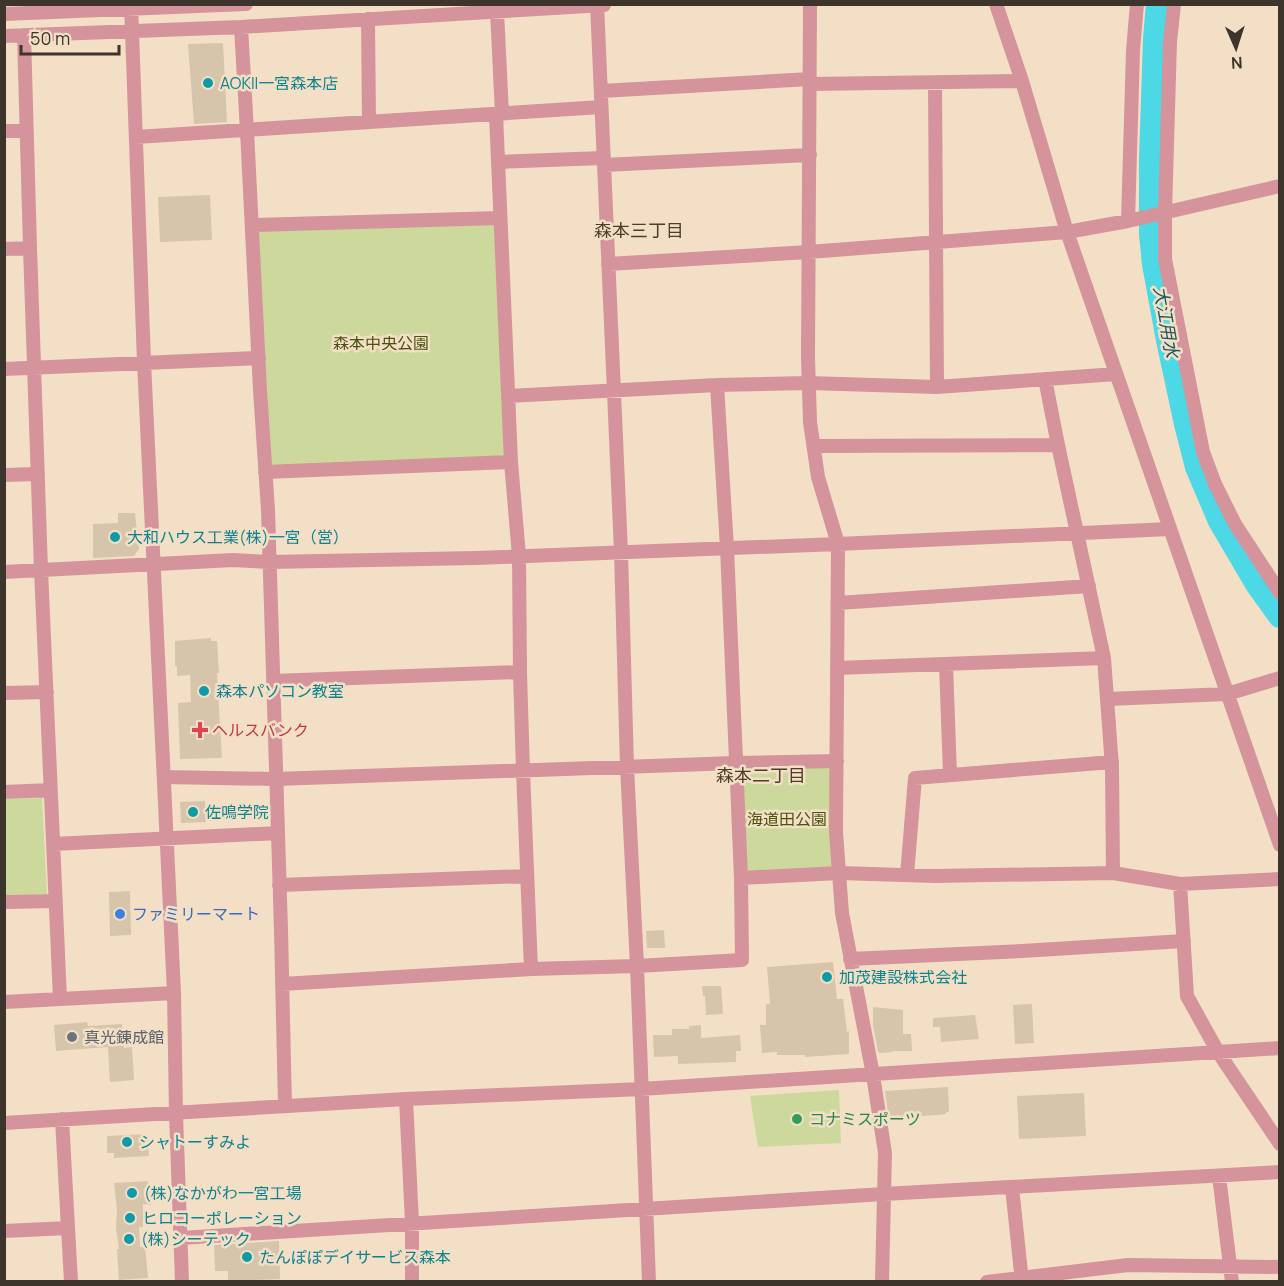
<svg xmlns="http://www.w3.org/2000/svg" width="1284" height="1286" font-family="Manrope,'Noto Sans JP',sans-serif">
	<style>
		.green { fill: #ccd89c }
		.lines { fill: none; stroke-linecap: round; stroke-linejoin: round }
		.river { stroke: #4cd8e4; stroke-width: 24 }
		.building { fill: #d6c5ab }
		.minor { stroke: #d5939c; stroke-width: 14 }
		.culture-dot { fill: #0f9aa8; stroke: #f3dfc6; stroke-width: 2 }
		.health-dot { fill: #e0444e; stroke: #f3dfc6; stroke-width: 2 }
		.shop-dot { fill: #3f7fe0; stroke: #f3dfc6; stroke-width: 2 }
		.worship-dot { fill: #6b7280; stroke: #f3dfc6; stroke-width: 2 }
		.leisure-dot { fill: #2e9e5b; stroke: #f3dfc6; stroke-width: 2 }
		.labels { text-anchor: middle; stroke-width: 5; stroke-linejoin: round; paint-order: stroke }
		.culture-label { font-size: 16px; fill: #0d838f; stroke: #f3dfc6; text-anchor: start }
		.park-label { font-size: 16px; fill: #49530e; stroke: #f3dfc6 }
		.health-label { font-size: 16px; fill: #be3a42; stroke: #f3dfc6; text-anchor: start }
		.shop-label { font-size: 16px; fill: #366cbe; stroke: #f3dfc6; text-anchor: start }
		.worship-label { font-size: 16px; fill: #5b616d; stroke: #f3dfc6; text-anchor: start }
		.leisure-label { font-size: 16px; fill: #27864d; stroke: #f3dfc6; text-anchor: start }
		.neighbourhood-label { font-size: 18px; fill: #4e3d28; stroke: #f3dfc6 }
		.water-label { font-size: 18px; font-style: italic; fill: #1d575c; stroke: #f3dfc6 }
	</style>
	<rect width="100%" height="100%" fill="#f3dfc6"/>
	<path class="green" d="M 500,218 L 505,462 L 265,472 L 252,225 Z
		M 831,767 L 832,869 L 745,872 L 738,768 Z
		M 42,798 L 47,894 L 5,895 L 5,799 Z
		M 839,1090 L 841,1143 L 758,1147 L 750,1096 Z"/>
	<g class="lines">
		<path class="river" d="M 1158,4 L 1155,39 L 1151,159 L 1151,234 L 1154,264 L 1168,340 L 1186,424 L 1197,467 L 1220,521 L 1257,584 L 1280,616"/>
	</g>
	<path class="building" d="M 223,43 L 227,122 L 194,124 L 188,44 Z
		M 210,195 L 212,240 L 160,242 L 158,197 Z
		M 118,513 L 135,513 L 139,549 L 134,556 L 93,558 L 93,524 L 118,523 Z
		M 211,638 L 211,641 L 217,641 L 219,673 L 217,673 L 222,758 L 180,759 L 178,703 L 191,702 L 190,675 L 177,676 L 177,666 L 175,666 L 175,641 Z
		M 205,801 L 206,822 L 181,823 L 180,802 Z
		M 130,891 L 131,935 L 110,936 L 109,892 Z
		M 664,930 L 665,948 L 647,948 L 646,931 Z
		M 833,962 L 837,999 L 843,999 L 847,1032 L 849,1031 L 849,1054 L 805,1057 L 805,1055 L 777,1055 L 777,1052 L 762,1053 L 760,1025 L 766,1025 L 766,1004 L 770,1004 L 767,967 Z
		M 903,968 L 905,985 L 874,986 L 874,970 Z
		M 702,986 L 721,986 L 723,1014 L 706,1015 L 705,996 L 703,996 Z
		M 1032,1004 L 1034,1043 L 1015,1044 L 1013,1005 Z
		M 873,1007 L 903,1010 L 903,1034 L 911,1034 L 912,1051 L 892,1051 L 893,1052 L 880,1053 L 878,1052 L 873,1025 Z
		M 975,1015 L 979,1039 L 941,1042 L 940,1027 L 933,1027 L 933,1018 Z
		M 87,1022 L 88,1026 L 122,1024 L 124,1048 L 132,1047 L 134,1080 L 110,1082 L 108,1047 L 56,1051 L 54,1025 Z
		M 701,1025 L 701,1038 L 740,1035 L 741,1051 L 736,1051 L 736,1062 L 678,1064 L 678,1056 L 654,1057 L 653,1035 L 672,1035 L 672,1029 L 689,1029 L 689,1026 Z
		M 948,1087 L 949,1112 L 946,1112 L 946,1114 L 939,1115 L 903,1117 L 903,1120 L 889,1120 L 885,1091 Z
		M 1084,1093 L 1086,1136 L 1019,1139 L 1017,1096 Z
		M 147,1134 L 149,1156 L 114,1158 L 114,1153 L 107,1153 L 107,1136 Z
		M 148,1181 L 151,1205 L 143,1204 L 143,1227 L 139,1227 L 140,1247 L 145,1247 L 148,1278 L 119,1280 L 117,1249 L 119,1249 L 116,1228 L 117,1209 L 114,1183 Z
		M 279,1241 L 280,1279 L 228,1281 L 228,1271 L 215,1271 L 214,1245 Z"/>
	<g class="lines">
		<path class="minor" d="M 131,4 L 144,362 L 174,993 L 176,1113 L 182,1282
			M 597,4 L 621,552 L 627,767 L 637,966 L 649,1282
			M 810,4 L 808,357 L 810,422 L 818,477 L 838,544 L 836,832 L 842,913 L 873,1075 L 885,1153 L 882,1282
			M 996,4 L 1022,81 L 1067,232 L 1280,845
			M 1174,4 L 1170,42 L 1165,212 L 1165,259 L 1203,452 L 1215,484 L 1235,524 L 1280,593
			M 497,11 L 502,114
			M 4,14 L 246,4
			M 368,19 L 369,122
			M 241,27 L 247,131 L 260,390 L 268,510 L 281,930 L 285,1106
			M 24,35 L 30,248 L 41,570 L 60,999
			M 4,36 L 241,27 L 604,5
			M 935,83 L 937,387
			M 810,84 L 1022,81
			M 601,91 L 810,79
			M 496,114 L 511,462 L 519,556 L 520,672 L 523,771 L 531,969
			M 4,131 L 26,131
			M 136,137 L 601,107
			M 498,162 L 603,158
			M 604,165 L 810,155
			M 1128,221 L 1133,50 L 1137,4
			M 252,225 L 500,218
			M 4,249 L 30,248
			M 608,264 L 809,252 L 1067,232 L 1128,221 L 1280,186
			M 4,369 L 259,358
			M 1045,379 L 1058,445 L 1104,658 L 1112,767 L 1113,873
			M 508,396 L 717,385 L 809,383 L 937,387 L 1116,374
			M 814,446 L 1058,445
			M 265,472 L 511,462
			M 4,475 L 38,474
			M 4,572 L 233,560 L 269,562 L 476,558 L 838,544 L 1170,529
			M 838,603 L 1089,586
			M 946,664 L 950,775
			M 837,668 L 1104,658
			M 273,681 L 520,672
			M 4,693 L 47,692
			M 1108,699 L 1227,694 L 1280,678
			M 164,777 L 276,779 L 735,763 L 837,761
			M 4,792 L 51,790
			M 53,844 L 278,833
			M 907,875 L 915,778 L 1112,762
			M 741,878 L 839,873 L 935,876 L 1113,873 L 1180,884 L 1280,879
			M 1180,884 L 1187,996 L 1218,1052 L 1280,1144
			M 279,885 L 527,876
			M 4,902 L 56,901
			M 850,959 L 1022,951 L 1184,941
			M 282,984 L 531,969 L 637,966 L 742,960 L 741,878 L 727,548 L 717,385
			M 4,1002 L 174,993
			M 406,1099 L 412,1223 L 412,1282
			M 62,1119 L 71,1282
			M 4,1123 L 406,1099 L 641,1089 L 1280,1048
			M 1219,1176 L 1232,1282
			M 1012,1187 L 1022,1282
			M 4,1231 L 68,1228
			M 181,1238 L 884,1194 L 1280,1172
			M 987,1282 L 1128,1265 L 1280,1267"/>
	</g>
	<g class="culture-dot">
		<circle cx="208" cy="83" r="6"/>
		<circle cx="115" cy="537" r="6"/>
		<circle cx="204" cy="691" r="6"/>
		<circle cx="193" cy="812" r="6"/>
		<circle cx="827" cy="977" r="6"/>
		<circle cx="127" cy="1142" r="6"/>
		<circle cx="132" cy="1193" r="6"/>
		<circle cx="130" cy="1218" r="6"/>
		<circle cx="129" cy="1239" r="6"/>
		<circle cx="247" cy="1257" r="6"/>
	</g>
	<path class="health-dot" d="M197 721h6v6h6v6h-6v6h-6v-6h-6v-6h6z"/>
	<circle class="shop-dot" cx="120" cy="914" r="6"/>
	<circle class="worship-dot" cx="72" cy="1037" r="6"/>
	<circle class="leisure-dot" cx="797" cy="1119" r="6"/>
	<g class="labels">
		<g class="culture-label">
			<text x="220" y="89">AOKII一宮森本店</text>
			<text x="127" y="543">大和ハウス工業(株)一宮（営）</text>
			<text x="216" y="697">森本パソコン教室</text>
			<text x="205" y="818">佐鳴学院</text>
			<text x="839" y="983">加茂建設株式会社</text>
			<text x="139" y="1148">シャトーすみよ</text>
			<text x="144" y="1199">(株)なかがわ一宮工場</text>
			<text x="142" y="1224">ヒロコーポレーション</text>
			<text x="141" y="1245">(株)シーテック</text>
			<text x="259" y="1263">たんぽぽデイサービス森本</text>
		</g>
		<g class="park-label">
			<text x="381" y="349">森本中央公園</text>
			<text x="787" y="825">海道田公園</text>
		</g>
		<g class="health-label">
			<text x="212" y="736">ヘルスバンク</text>
		</g>
		<g class="shop-label">
			<text x="132" y="920">ファミリーマート</text>
		</g>
		<g class="worship-label">
			<text x="84" y="1043">真光錬成館</text>
		</g>
		<g class="leisure-label">
			<text x="809" y="1125">コナミスポーツ</text>
		</g>
		<g class="neighbourhood-label">
			<text x="639" y="237">森本三丁目</text>
			<text x="761" y="782">森本二丁目</text>
		</g>
		<g class="water-label">
			<text transform="translate(1166 322) rotate(80)" y="6">大江用水</text>
		</g>
	</g>
	<rect width="1284" height="1286" fill="none" stroke="#3d352c" stroke-width="12"/>
	<g transform="translate(1236 48) rotate(177)" stroke="#f3dfc6" stroke-width="4.5" paint-order="stroke">
	<path d="M0-4.5L10 22L0 15L-10 22Z" fill="#3d352c"/>
	<text y="-9" font-size="16" font-weight="bold" text-anchor="middle" fill="#3d352c">N</text>
	</g>
	<path d="M21 45v9h98v-9" fill="none" stroke="#3d352c" stroke-width="3"/>
	<text x="30" y="45" font-size="18" fill="#3d352c" stroke="#f3dfc6" stroke-width="4.5" paint-order="stroke">50 m</text>
</svg>
